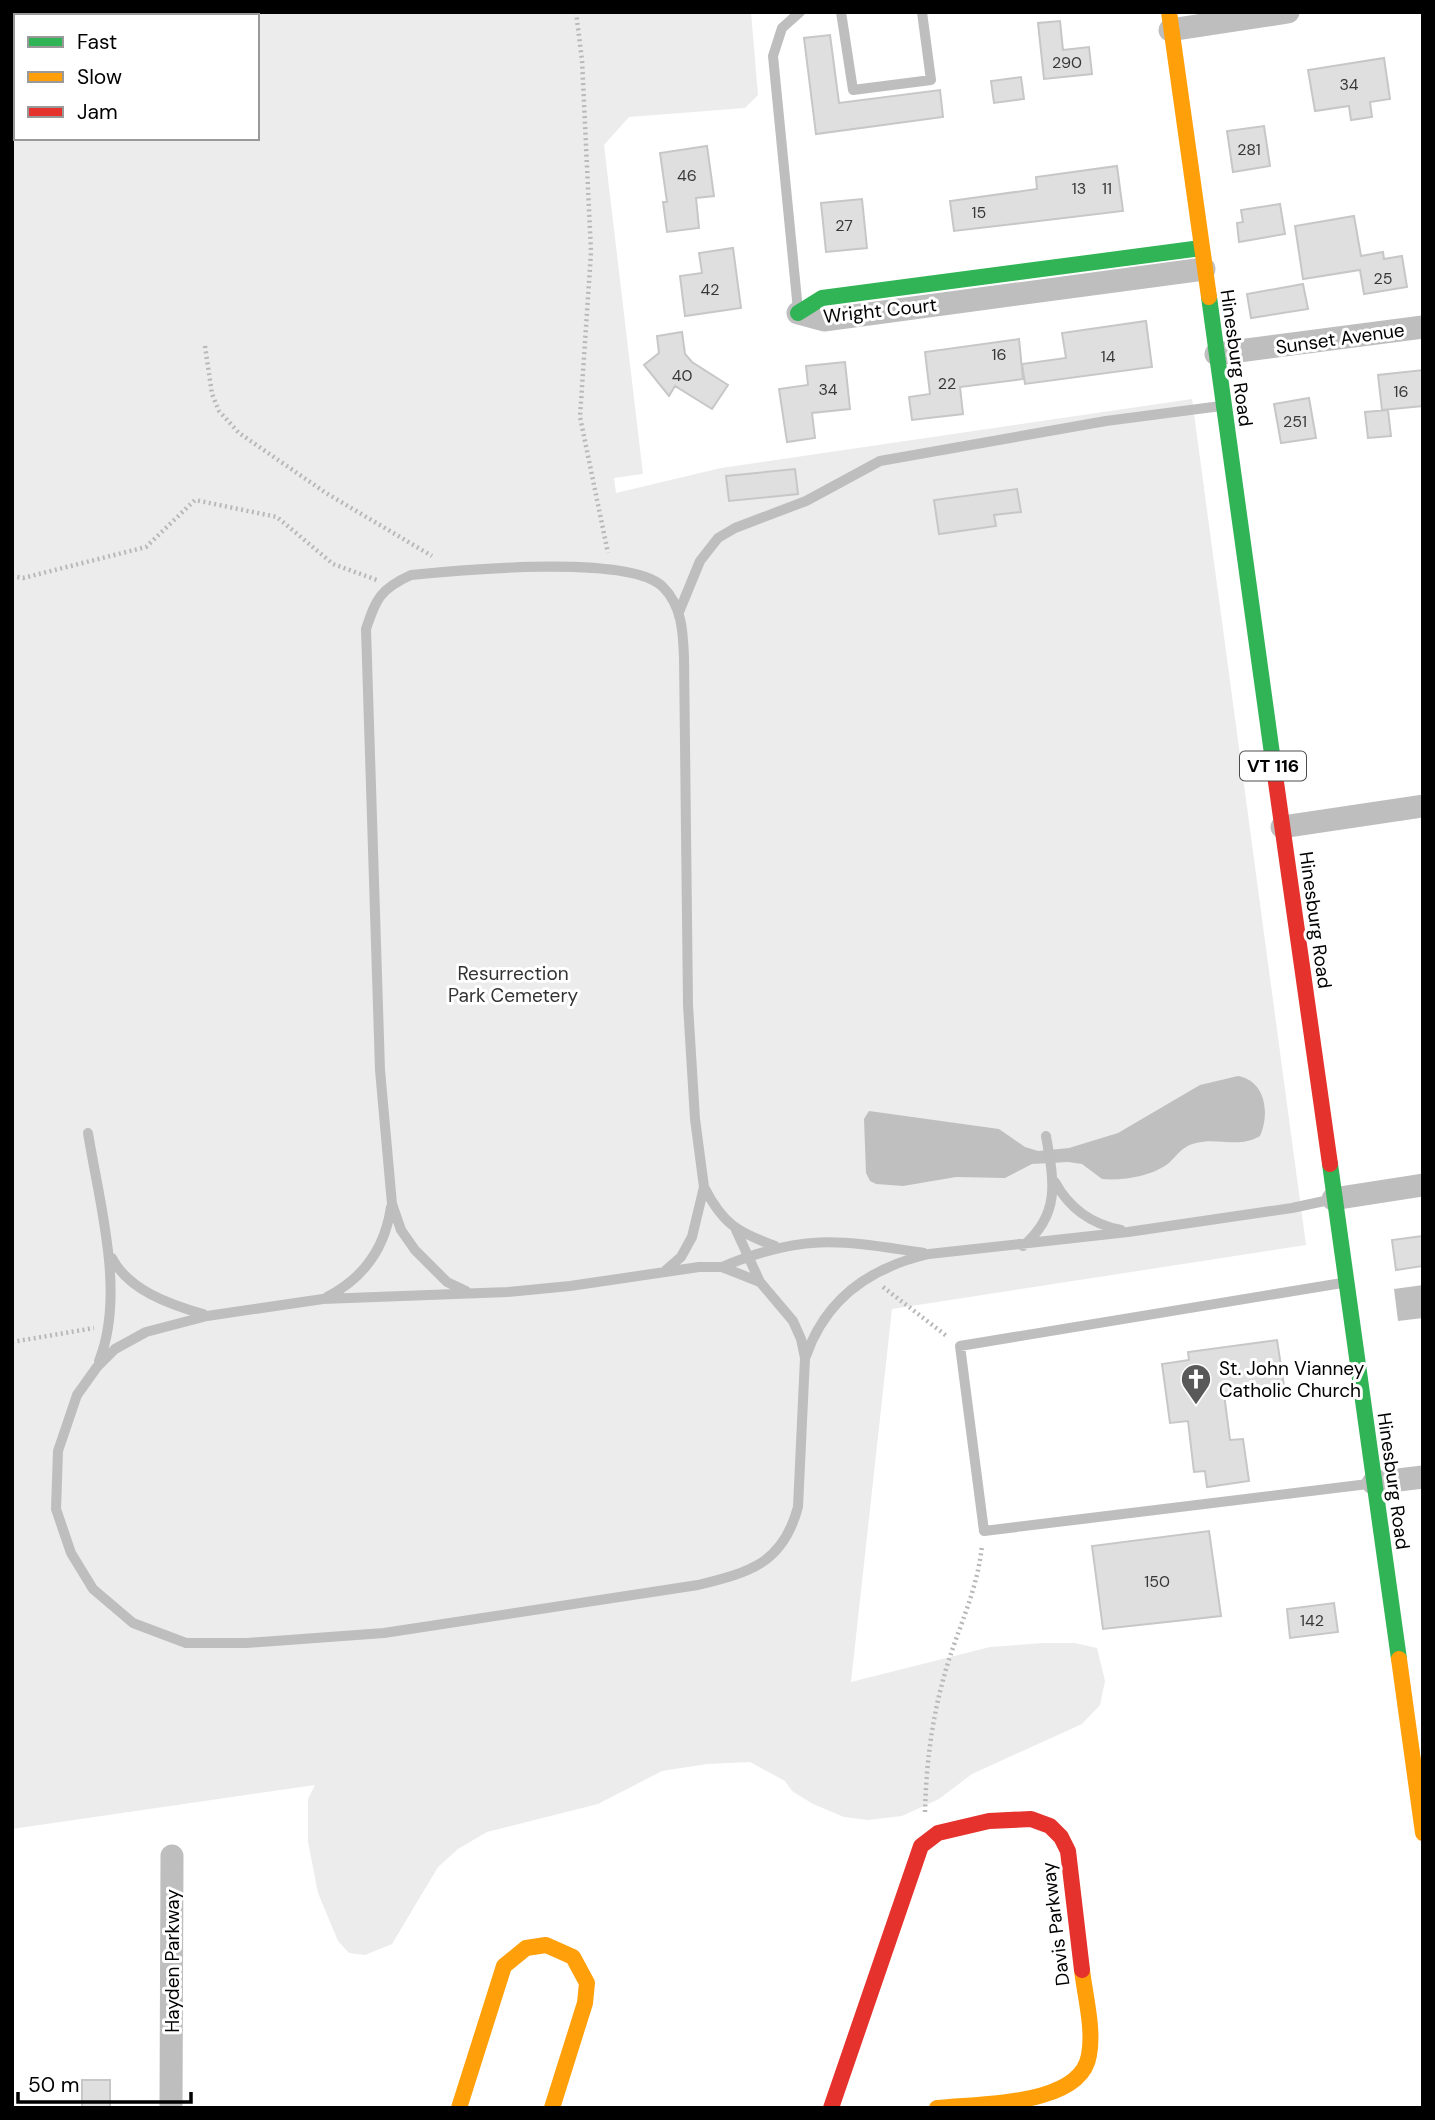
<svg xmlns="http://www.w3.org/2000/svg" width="1435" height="2120" font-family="'DM Sans',sans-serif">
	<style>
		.green { fill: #ececec; fill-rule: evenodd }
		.water { fill: #bfbfbf }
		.building { fill: #dfdfdf; stroke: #c7c7c7; stroke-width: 2 }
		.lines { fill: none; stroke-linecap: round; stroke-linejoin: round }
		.path { stroke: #b9b9b9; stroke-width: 4.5; stroke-dasharray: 2 3.5; stroke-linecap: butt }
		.lane { stroke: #bebebe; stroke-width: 10 }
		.street { stroke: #bebebe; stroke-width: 23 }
		.fast { stroke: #30b455; stroke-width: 16 }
		.slow { stroke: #ff9f0a; stroke-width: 16 }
		.jam { stroke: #e5322d; stroke-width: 16 }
		.labels { text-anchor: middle; stroke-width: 6; stroke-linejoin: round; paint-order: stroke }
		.number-label { font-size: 16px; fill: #383838 }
		.shield { fill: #fff; stroke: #4c4c4c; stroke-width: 2 }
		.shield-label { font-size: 18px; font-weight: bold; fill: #000 }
		.street-label { font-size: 19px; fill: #000; stroke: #fff }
		.park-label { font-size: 19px; fill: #333; stroke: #fff }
		.poi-label { font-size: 19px; fill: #000; stroke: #fff; text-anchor: start }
	</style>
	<rect width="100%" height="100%" fill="#fff"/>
	<path class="green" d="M 12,12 L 751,12 L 758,95 L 745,108 L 629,117 L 604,145 L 643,474 L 614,478 L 616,493 L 721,468 L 1192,399 L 1306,1245 L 892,1309 L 851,1682 L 990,1647 L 1043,1643 L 1075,1643 L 1097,1648 L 1105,1681 L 1100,1705 L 1082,1724 L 972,1774 L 939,1799 L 902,1816 L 868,1820 L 844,1817 L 813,1804 L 792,1791 L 785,1781 L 750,1762 L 707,1764 L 662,1771 L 598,1804 L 487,1832 L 458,1849 L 438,1867 L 392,1944 L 365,1955 L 349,1953 L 338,1941 L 318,1893 L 308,1842 L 308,1799 L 315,1785 L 12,1829 ZM 16,16 L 257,16 L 257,138 L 16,138 Z"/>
	<path class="water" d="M 1238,1076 C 1266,1081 1270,1114 1260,1136 C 1238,1149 1218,1137 1196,1143 C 1183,1146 1179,1153 1170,1162 C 1154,1176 1123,1181 1102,1179 L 1082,1164 L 1068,1162 L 1032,1164 L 1005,1178 L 956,1177 L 903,1186 L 876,1184 L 870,1181 L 866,1173 L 864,1119 L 869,1111 L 999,1129 L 1025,1147 L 1038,1151 L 1069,1148 L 1118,1133 L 1200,1085 Z
		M 1423,1285 L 1423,1318 L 1398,1321 L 1394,1289 Z"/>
	<path class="building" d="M 1060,21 L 1063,50 L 1089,47 L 1092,74 L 1044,79 L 1038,23 Z
		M 830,35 L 839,103 L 940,90 L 943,117 L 816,134 L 804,38 Z
		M 1384,58 L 1390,99 L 1370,102 L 1372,117 L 1351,120 L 1349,106 L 1315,111 L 1308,70 Z
		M 1021,77 L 1024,99 L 994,103 L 991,81 Z
		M 1264,126 L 1270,166 L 1233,172 L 1227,131 Z
		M 707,146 L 714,196 L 696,198 L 699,228 L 667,232 L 663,202 L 667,202 L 660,153 Z
		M 1117,166 L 1123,211 L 954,231 L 950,201 L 1037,189 L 1036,177 Z
		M 862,199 L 867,248 L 826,252 L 821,203 Z
		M 1280,204 L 1285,234 L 1239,242 L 1237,223 L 1243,222 L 1241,210 Z
		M 1354,216 L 1361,256 L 1383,252 L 1384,259 L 1402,256 L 1407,287 L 1364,294 L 1360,270 L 1303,279 L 1295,226 Z
		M 733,248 L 741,308 L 685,316 L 680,276 L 702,273 L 699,253 Z
		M 1303,284 L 1308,309 L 1251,318 L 1247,294 Z
		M 1146,321 L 1152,367 L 1025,384 L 1022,364 L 1066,358 L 1062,333 Z
		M 682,332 L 685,354 L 692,362 L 728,385 L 712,409 L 675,386 L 669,396 L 644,365 L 659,353 L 657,336 Z
		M 1019,339 L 1023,379 L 960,387 L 963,414 L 912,420 L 909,397 L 930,394 L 925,352 Z
		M 845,362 L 850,409 L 812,413 L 815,438 L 787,442 L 779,389 L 808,385 L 806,366 Z
		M 1423,370 L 1423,406 L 1382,410 L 1378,375 Z
		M 1309,398 L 1316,438 L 1281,443 L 1274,404 Z
		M 1388,410 L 1391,436 L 1368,438 L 1365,412 Z
		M 795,469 L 798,494 L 729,501 L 726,476 Z
		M 1017,489 L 1021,512 L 994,515 L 996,526 L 939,534 L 934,500 Z
		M 1423,1236 L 1423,1266 L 1396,1270 L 1392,1240 Z
		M 1277,1340 L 1284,1386 L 1224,1394 L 1230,1440 L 1243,1439 L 1249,1481 L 1207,1487 L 1205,1471 L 1194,1472 L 1188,1421 L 1170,1423 L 1162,1364 L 1189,1360 L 1188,1352 Z
		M 1209,1531 L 1221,1616 L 1103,1629 L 1092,1546 Z
		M 1334,1603 L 1338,1632 L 1290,1638 L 1287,1609 Z
		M 82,2080 L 110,2080 L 110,2108 L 82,2108 Z"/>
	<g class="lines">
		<path class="path" d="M 576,12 L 582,60 L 591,252 L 580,417 L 608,553
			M 12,13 L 38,12
			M 205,346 L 212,394 L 219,411 L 239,433 L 326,493 L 432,556
			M 12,576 L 23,578 L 146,547 L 195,500 L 277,517 L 333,564 L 377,580
			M 883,1287 L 948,1337
			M 12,1342 L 94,1328
			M 925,1812 C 926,1769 931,1725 942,1684 C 954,1635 977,1596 982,1545"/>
		<path class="lane" d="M 841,12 L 853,90 L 931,80 L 922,12
			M 798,310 L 773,56 L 782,28 L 800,12
			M 679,612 L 700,561 L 718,538 L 735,528 L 806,501 L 880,461 L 1106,421 L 1221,406
			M 88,1133 C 99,1202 126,1294 99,1361
			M 1055,1182 C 1069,1208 1091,1224 1121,1230
			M 704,1187 C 723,1224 737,1232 775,1246
			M 736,1230 L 760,1282
			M 1023,1246 C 1061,1214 1054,1181 1046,1136
			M 112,1258 C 128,1290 171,1305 203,1314
			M 699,1267 L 722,1267 L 760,1282 L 793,1321 L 801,1339 L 805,1358 L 798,1507 C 783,1563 751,1572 698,1585 L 384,1633 L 247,1643 L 186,1643 L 133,1623 L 93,1589 L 71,1553 L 56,1509 L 58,1451 L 77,1395 L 97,1367 L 115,1349 L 146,1332 L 207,1316 L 323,1299 L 508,1292 L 570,1286 Z
			M 722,1267 C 803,1233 840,1240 924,1253
			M 1342,1283 L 960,1346 L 984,1531 L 1368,1484
			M 466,1291 L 447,1282 L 415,1250 L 401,1230 L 392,1204 L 380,1070 L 366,629 C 376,599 380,589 411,575 C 461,570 630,554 663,587 C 682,606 683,632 684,657 L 688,1005 L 695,1119 L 704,1187 L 692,1237 L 681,1257 L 666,1270
			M 327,1297 C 364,1278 385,1248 391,1207
			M 806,1356 C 826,1298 872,1267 929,1254 L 1128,1232 L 1292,1208 L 1329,1200"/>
		<path class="street" d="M 1170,30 L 1288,12
			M 798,313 L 824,320 L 1204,269
			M 1216,354 L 1423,327
			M 1282,827 L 1423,806
			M 1333,1199 L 1423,1185
			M 1373,1483 L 1423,1477
			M 171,2108 L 172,1856"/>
		<path class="fast" d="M 1209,297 L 1273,761
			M 798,313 L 822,298 L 1201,248
			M 1330,1164 L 1399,1659"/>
		<path class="slow" d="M 1169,12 L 1209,297
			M 1399,1659 L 1423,1833
			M 459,2108 L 504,1966 L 526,1948 L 546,1945 L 573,1957 L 587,1983 L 585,2003 L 552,2108
			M 937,2108 C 978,2103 1081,2107 1089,2055 C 1094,2029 1085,1996 1082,1970"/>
		<path class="jam" d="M 1273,761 L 1330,1164
			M 831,2108 L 921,1846 L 938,1833 L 989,1821 L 1031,1819 L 1050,1826 L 1061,1837 L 1068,1851 L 1082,1970"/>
	</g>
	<defs>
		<g id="church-pin" transform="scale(1.575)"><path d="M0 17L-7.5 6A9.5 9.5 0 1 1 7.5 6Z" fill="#595959" stroke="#fff"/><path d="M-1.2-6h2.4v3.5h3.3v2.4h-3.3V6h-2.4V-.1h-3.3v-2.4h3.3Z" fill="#fff"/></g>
	</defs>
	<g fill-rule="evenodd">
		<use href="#church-pin" x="1196" y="1379"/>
	</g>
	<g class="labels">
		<g class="number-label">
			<text x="1067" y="68">290</text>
			<text x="1349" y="90">34</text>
			<text x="1249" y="155">281</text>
			<text x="687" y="181">46</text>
			<text x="1079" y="194">13</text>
			<text x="1107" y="194">11</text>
			<text x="979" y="218">15</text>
			<text x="844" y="231">27</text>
			<text x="1383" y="284">25</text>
			<text x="710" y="295">42</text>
			<text x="999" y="360">16</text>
			<text x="1108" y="362">14</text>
			<text x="682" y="381">40</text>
			<text x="947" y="389">22</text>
			<text x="828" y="395">34</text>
			<text x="1401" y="397">16</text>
			<text x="1295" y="427">251</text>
			<text x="1157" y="1587">150</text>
			<text x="1312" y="1626">142</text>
		</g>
		<rect class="shield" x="1240" y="751.5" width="66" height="29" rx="5"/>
		<g class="shield-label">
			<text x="1273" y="772">VT 116</text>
		</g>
		<g class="street-label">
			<text transform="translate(880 310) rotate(-6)" y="7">Wright Court</text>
			<text transform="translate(1340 338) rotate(-8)" y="7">Sunset Avenue</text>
			<text transform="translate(1237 358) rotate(82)" y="7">Hinesburg Road</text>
			<text transform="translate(1316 920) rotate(82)" y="7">Hinesburg Road</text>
			<text transform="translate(1394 1481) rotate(82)" y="7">Hinesburg Road</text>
			<text transform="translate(1055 1924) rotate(-97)" y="7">Davis Parkway</text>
			<text transform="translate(172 1961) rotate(-90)" y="7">Hayden Parkway</text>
		</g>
		<g class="park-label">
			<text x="513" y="980">Resurrection<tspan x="513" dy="22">Park Cemetery</tspan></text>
		</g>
		<g class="poi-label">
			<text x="1219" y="1375">St. John Vianney<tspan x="1219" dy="22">Catholic Church</tspan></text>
		</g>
	</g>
	<rect width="1435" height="2120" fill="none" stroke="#000000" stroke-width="28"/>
	<rect x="14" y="14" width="245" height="126" fill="#ffffff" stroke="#999999" stroke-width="2"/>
	<rect x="28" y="37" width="35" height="10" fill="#30b455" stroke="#999999" stroke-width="2"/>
	<text x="77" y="49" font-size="21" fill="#000000">Fast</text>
	<rect x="28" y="72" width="35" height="10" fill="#ff9f0a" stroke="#999999" stroke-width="2"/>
	<text x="77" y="84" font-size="21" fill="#000000">Slow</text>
	<rect x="28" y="107" width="35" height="10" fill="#e5322d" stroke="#999999" stroke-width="2"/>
	<text x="77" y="119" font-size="21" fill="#000000">Jam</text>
	<path d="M18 2092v10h173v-10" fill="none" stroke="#000000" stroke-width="3.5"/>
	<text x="28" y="2092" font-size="21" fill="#000000" stroke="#ffffff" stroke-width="5" paint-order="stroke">50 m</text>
</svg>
